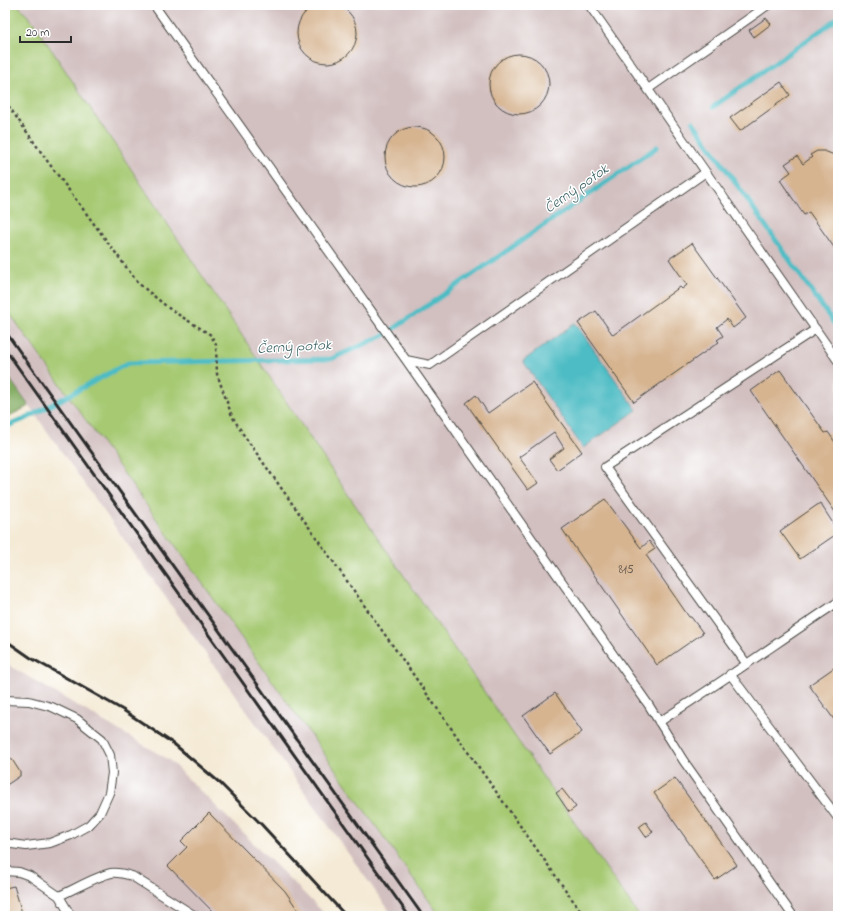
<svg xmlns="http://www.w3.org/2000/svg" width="843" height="921" font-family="'Indie Flower',sans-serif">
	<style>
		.industrial { fill: #d2bfc0 }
		.green { fill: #a6c972; stroke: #687a4e }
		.forest { fill: #84ad64; stroke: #586c48 }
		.water { fill: #4ebcc4; stroke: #3c7478 }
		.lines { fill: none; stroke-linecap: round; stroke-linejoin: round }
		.stream { stroke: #4ebcc4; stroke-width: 5 }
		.building { fill: #d6b490 }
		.lane-casing { stroke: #494844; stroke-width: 10 }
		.path { stroke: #494844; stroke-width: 2.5; stroke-dasharray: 3 3; stroke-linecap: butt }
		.lane { stroke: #fff; stroke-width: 8 }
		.rail { stroke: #2b2b2b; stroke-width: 3 }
		.labels { text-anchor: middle; stroke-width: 3; stroke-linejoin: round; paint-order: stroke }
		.number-label { font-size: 12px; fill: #564d44 }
		.water-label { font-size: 15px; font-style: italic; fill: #375e61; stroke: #fff }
	</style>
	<rect width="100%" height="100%" fill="#fff"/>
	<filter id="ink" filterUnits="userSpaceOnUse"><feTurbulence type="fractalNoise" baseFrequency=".025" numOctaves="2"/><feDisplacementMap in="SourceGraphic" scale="8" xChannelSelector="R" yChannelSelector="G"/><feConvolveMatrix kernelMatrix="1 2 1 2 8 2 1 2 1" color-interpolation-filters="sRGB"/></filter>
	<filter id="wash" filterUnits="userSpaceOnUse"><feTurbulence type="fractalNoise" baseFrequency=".012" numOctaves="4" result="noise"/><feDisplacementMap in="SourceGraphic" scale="16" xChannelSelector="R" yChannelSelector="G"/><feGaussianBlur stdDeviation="0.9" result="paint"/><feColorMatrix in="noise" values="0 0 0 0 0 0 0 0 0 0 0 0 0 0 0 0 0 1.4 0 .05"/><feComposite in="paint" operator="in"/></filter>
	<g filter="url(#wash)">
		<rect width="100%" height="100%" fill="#f4ead5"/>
		<path class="industrial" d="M 18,5 L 838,5 L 838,916 L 639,916 L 351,499 L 33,22 Z
			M 5,307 L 164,530 L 440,916 L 393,916 L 133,552 L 5,372 Z
			M 5,663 L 169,760 L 327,916 L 5,916 Z"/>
		<path class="green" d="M 5,5 L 18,5 L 33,22 L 351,499 L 639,916 L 440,916 L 5,307 Z"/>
		<path class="forest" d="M 5,372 L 29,406 L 5,418 Z"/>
		<path class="water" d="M 575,323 L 637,410 L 583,448 L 523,361 Z"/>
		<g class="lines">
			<path class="stream" d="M 713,107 L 838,18
				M 693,122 L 838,329
				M 5,427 L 27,418 L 128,363 L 331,359 L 385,335 L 657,147"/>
		</g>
		<g id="blocks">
			<path class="building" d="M297 33a30 30 0 1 1 60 0a30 30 0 1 1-60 0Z
				M 766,18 L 771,24 L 754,37 L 749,30 Z
				M489 84a30 30 0 1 1 60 0a30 30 0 1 1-60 0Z
				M 781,82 L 790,95 L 740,131 L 730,118 Z
				M385 157a30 30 0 1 1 60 0a30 30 0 1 1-60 0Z
				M 817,151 L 824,151 L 832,154 L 838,160 L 838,253 L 809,212 L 804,215 L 780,180 L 791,172 L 785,164 L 797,156 L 803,164 L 812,157 L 810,155 Z
				M 692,243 L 746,318 L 733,328 L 727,319 L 717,327 L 723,336 L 717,340 L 719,342 L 634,402 L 578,323 L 596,311 L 613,335 L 680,287 L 682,289 L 687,285 L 669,259 Z
				M 780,370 L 825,433 L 828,432 L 837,445 L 835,447 L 838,452 L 838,516 L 751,391 Z
				M 532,382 L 582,452 L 557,470 L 549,459 L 564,448 L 554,432 L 519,457 L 538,483 L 528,490 L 466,403 L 476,395 L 488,413 Z
				M 605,499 L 641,548 L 649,541 L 655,549 L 646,555 L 689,617 L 691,617 L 703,633 L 657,665 L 562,529 Z
				M 820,503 L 838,531 L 838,533 L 800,559 L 780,531 Z
				M 838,665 L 838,725 L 809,685 Z
				M 555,693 L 582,732 L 550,754 L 523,716 Z
				M 11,758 L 20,772 L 20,776 L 5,786 L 5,762 Z
				M 675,778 L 737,865 L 715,880 L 654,793 Z
				M 562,789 L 576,807 L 569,812 L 556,793 Z
				M 209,813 L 285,891 L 302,916 L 217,916 L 168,866 L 187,847 L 181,841 Z
				M 646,822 L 653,832 L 646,837 L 639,827 Z
				M 14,886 L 23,916 L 5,916 L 5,888 Z"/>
		</g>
	</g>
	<g filter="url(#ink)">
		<use href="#blocks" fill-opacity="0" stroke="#494844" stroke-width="1"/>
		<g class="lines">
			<g class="lane-casing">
				<path id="lane" d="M 154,5 L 406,360 L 430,365 L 706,172
					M 589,5 L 838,361
					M 648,89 L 768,5
					M 406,360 L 648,704 L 683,760 L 793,916
					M 746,663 L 605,467 L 816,329
					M 730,674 L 838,818
					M 5,700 L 29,701 L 52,707 L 77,719 L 102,739 L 110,755 L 112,773 L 109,793 L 100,813 L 89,825 L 71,835 L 50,843 L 26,846 L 5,843
					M 659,722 C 719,684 778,642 838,602
					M 5,871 L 19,872 L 30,876 L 59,896 L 71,916
					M 59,896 C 73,890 97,876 111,873 C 118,872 125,874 132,876 L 195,916"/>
			</g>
			<path class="path" d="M 5,101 L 48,162 L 138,283 L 171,310 L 211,335 L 216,345 L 217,374 L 232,416 L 243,434 L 584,916"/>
			<use href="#lane" class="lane"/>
			<path class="rail" d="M 5,331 L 423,916
				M 5,349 L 409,916
				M 5,640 L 31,658 L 123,710 L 174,744 L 220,783 L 262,825 L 346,916"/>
		</g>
	</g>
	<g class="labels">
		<g class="number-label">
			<text x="626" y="573">815</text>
		</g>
		<g class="water-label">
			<text transform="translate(576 188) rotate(-35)" y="5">Černý potok</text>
			<text transform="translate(294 346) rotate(-3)" y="5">Černý potok</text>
		</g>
	</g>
	<rect width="843" height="921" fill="none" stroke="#fff" stroke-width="20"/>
	<path d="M20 36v6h51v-6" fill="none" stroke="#2b2b2b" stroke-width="2"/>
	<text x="26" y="36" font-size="12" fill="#2b2b2b" stroke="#ffffff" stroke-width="3" paint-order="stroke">20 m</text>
</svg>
